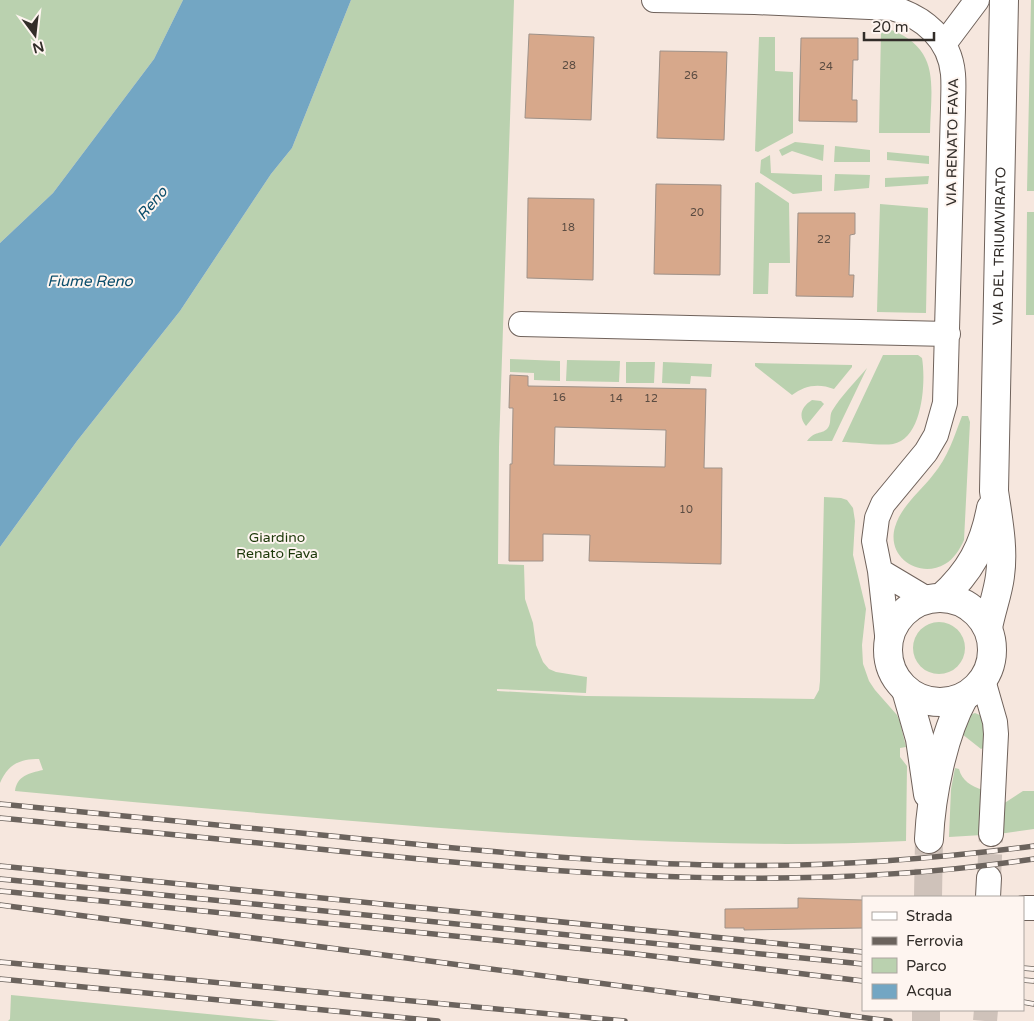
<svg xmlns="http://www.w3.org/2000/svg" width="1034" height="1021" font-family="'Varela Round',sans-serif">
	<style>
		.green { fill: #bad1af }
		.water { fill: #73a6c3 }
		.building { fill: #d7a88b; stroke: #9e9188; fill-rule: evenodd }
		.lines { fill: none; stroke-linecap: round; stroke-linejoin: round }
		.minor-tunnel { stroke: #cfc2ba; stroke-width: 24; stroke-dasharray: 24 12; stroke-linecap: butt }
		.major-tunnel { stroke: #cfc2ba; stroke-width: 28; stroke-dasharray: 28 14; stroke-linecap: butt }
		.minor-casing { stroke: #6f625b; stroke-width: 26 }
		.major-casing { stroke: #6f625b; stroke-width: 30 }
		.minor { stroke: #fff; stroke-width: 24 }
		.major { stroke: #fff; stroke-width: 28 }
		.rail-casing { stroke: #6b635d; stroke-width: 5.5 }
		.rail { stroke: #fef5f0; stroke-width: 4; stroke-dasharray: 11; stroke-linecap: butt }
		.labels { text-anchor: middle; stroke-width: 4; stroke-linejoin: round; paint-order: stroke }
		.number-label { font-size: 11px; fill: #5b4c42 }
		.street-label { font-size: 14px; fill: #322d29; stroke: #fef5f0 }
		.park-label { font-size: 14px; fill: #1c3809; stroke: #fef5f0 }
		.water-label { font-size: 15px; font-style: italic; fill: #0a4d6b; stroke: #fef5f0 }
	</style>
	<rect width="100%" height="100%" fill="#f6e7de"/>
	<path class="green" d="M 0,0 L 183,0 L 154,59 L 53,193 L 0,243 Z
		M 351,0 L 514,0 L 499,447 L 498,564 L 524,565 L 525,599 L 533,623 L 536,645 L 543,662 L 549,669 L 556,672 L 587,677 L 586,693 L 497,689 L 497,691 L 586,696 L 814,699 L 819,690 L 820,681 L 824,497 L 841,498 L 847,500 L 853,508 L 855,521 L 853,555 L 866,609 L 862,645 L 863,664 L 869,681 L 875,690 L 897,715 L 900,722 L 906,747 L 900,748 L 900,757 L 907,766 L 906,841 C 746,849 586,839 427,827 C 289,816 152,804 15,791 C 17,776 29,773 43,770 L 39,759 C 20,759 8,764 0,783 L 0,547 L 77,441 L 180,311 L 271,174 L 292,148 Z
		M 1031,0 L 1034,0 L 1034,191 L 1027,191 Z
		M 884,27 C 942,47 931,83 930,133 L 879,133 L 881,30 Z
		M 759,37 L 775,37 L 775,71 L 793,72 L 793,133 L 758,152 L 755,151 Z
		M 795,142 L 824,145 L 823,161 L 792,151 L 782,156 L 779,150 Z
		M 835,146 L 870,150 L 870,162 L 834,162 Z
		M 887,152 L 929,156 L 929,164 L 887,160 Z
		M 770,155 L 771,173 L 822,175 L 822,191 L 793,194 L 760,173 L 761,160 Z
		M 835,174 L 870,175 L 869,188 L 834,191 Z
		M 929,176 L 928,184 L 885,187 L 885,178 Z
		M 758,182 L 789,203 L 790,263 L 769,263 L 768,294 L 753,294 L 755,183 Z
		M 880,204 L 928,208 L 926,313 L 877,312 Z
		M 1027,212 L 1034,212 L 1034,315 L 1026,315 Z
		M 883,355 L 918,355 L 922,358 C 926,381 923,439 893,444 C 881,446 855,442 842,442 Z
		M 510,359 L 560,361 L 560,381 L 534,380 L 534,373 L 510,372 Z
		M 567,360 L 620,361 L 619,382 L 566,381 Z
		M 626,362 L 655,362 L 654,383 L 626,383 Z
		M 663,362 L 712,364 L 711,377 L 691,376 L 690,384 L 662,383 Z
		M 755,363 L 852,365 L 852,367 L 834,389 C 819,383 805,385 792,395 L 755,366 Z
		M 867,368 L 832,441 L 807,441 C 816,430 820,435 827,429 C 832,424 829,416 832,411 C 840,397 857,380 867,368 Z
		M 812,400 L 821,401 L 824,404 L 806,426 C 798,416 801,407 812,400 Z
		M 962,416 L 968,416 L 970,422 L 964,540 C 960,549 954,559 945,564 C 920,579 886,558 895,527 C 901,506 920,492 933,475 C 948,457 954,437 962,416 Z
		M913 648a26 26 0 1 1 52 0a26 26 0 1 1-52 0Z
		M 975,713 L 982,716 L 984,725 L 983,748 L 981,749 L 962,734 L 970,715 Z
		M 955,768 L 959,769 C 962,781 971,786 983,790 L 982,835 L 949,837 L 951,789 Z
		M 1023,791 L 1034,791 L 1034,829 L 999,834 L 1003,804 Z
		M 11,995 L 280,1021 L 8,1021 L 10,1019 Z"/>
	<path class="water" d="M 183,0 L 351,0 L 292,148 L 271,174 L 180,311 L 77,441 L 0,547 L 0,243 L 53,193 L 154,59 Z"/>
	<path class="building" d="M 529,34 L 594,37 L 591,120 L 525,118 Z
		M 801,38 L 858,38 L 858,60 L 853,60 L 852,100 L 857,100 L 857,122 L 799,121 Z
		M 660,51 L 727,52 L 724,140 L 657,138 Z
		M 656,184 L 721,185 L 720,275 L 654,274 Z
		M 528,198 L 594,199 L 593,280 L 527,278 Z
		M 798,213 L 855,213 L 855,234 L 850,235 L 849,275 L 854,275 L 853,297 L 796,296 Z
		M 510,375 L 528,376 L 528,386 L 706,389 L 704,468 L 722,468 L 721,564 L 589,561 L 590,535 L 543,534 L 543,561 L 509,561 L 510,464 L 512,464 L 513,408 L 509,408 ZM 555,427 L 666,430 L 665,467 L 554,465 Z
		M 798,898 L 863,900 L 863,928 L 744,930 L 744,928 L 725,928 L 725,909 L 798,908 Z"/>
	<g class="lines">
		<path class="minor-tunnel" d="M 989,878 L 991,834
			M 985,1021 L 986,1010"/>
		<path class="major-tunnel" d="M 928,897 L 929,839
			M 926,1021 L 926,1010"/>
		<g class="minor-casing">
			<path id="minor" d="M 654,0 L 755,2 L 892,8 C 924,17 950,39 953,74 C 954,85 953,97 953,109 L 945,403 L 936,435 L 926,452 L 883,504 L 877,518 L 874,541 L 880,571 L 888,644
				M 944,44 L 977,0
				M 521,324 L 948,334
				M 880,571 L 927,599
				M 983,680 L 995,722 L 996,734 L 991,834
				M 988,897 L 989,878
				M 1023,908 L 1034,908"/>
		</g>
		<g class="major-casing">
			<g id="major">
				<circle cx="940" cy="650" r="52"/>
				<path d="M 941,598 C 970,572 984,546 991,508"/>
				<path id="s1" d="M 988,628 C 991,611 998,593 1000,576 C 1004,548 998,519 994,491 L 1004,0"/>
				<path d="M 906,690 L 920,739 L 928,794"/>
				<path d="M 929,839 C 931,796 943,735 964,697"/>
			</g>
		</g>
		<use href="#minor" class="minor"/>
		<use href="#major" class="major"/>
		<g class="rail-casing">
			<path id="rail" d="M 0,804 C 114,815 228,826 342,837 C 464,849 585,862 706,865 C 816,868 926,860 1034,846
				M 0,818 C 119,829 239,841 358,853 C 585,876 807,893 1034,859
				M 0,866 L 863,952
				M 0,879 L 863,964
				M 0,891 L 636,954 L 863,981
				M 0,905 L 890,1021
				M 0,962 L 625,1021
				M 1023,968 L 1034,969
				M 0,979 L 438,1021
				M 1023,980 L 1034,981
				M 1023,1002 L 1034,1004"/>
		</g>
		<use href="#rail" class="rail"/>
	</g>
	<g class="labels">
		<g class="number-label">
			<text x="569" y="69">28</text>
			<text x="826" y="70">24</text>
			<text x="691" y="79">26</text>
			<text x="697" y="216">20</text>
			<text x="568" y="231">18</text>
			<text x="824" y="243">22</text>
			<text x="559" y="401">16</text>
			<text x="616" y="402">14</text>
			<text x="651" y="402">12</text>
			<text x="686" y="513">10</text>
		</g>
		<g class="street-label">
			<text transform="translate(952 142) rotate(-89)" y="5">VIA RENATO FAVA</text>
			<text dy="5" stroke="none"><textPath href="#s1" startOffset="384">VIA DEL TRIUMVIRATO</textPath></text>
		</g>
		<g class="park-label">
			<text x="277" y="542">Giardino<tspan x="277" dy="16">Renato Fava</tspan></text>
		</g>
		<g class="water-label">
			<text transform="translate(152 203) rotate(-49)" y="5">Reno</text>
			<text x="90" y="286">Fiume Reno</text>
		</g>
	</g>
	<rect x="862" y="896" width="162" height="115" fill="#fef5f0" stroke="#aca5a0"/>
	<rect x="872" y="912" width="25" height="8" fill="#ffffff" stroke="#aca5a0"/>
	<text x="906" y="921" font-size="15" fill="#322d29">Strada</text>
	<rect x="872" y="937" width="25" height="8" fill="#6b635d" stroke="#aca5a0"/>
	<text x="906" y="946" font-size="15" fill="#322d29">Ferrovia</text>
	<rect x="872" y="958" width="25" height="15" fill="#bad1af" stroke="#aca5a0"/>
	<text x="906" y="971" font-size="15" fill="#322d29">Parco</text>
	<rect x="872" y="984" width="25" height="15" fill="#73a6c3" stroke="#aca5a0"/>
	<text x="906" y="996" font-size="15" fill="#322d29">Acqua</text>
	<g transform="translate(35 35) rotate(165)" stroke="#fef5f0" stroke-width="4" paint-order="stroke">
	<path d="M0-4L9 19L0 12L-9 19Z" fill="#322d29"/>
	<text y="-8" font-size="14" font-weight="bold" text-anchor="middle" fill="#322d29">N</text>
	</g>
	<path d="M864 32v8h70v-8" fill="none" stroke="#322d29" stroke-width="2.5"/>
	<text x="872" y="32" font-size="15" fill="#322d29" stroke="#fef5f0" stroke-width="4" paint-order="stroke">20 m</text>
</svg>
